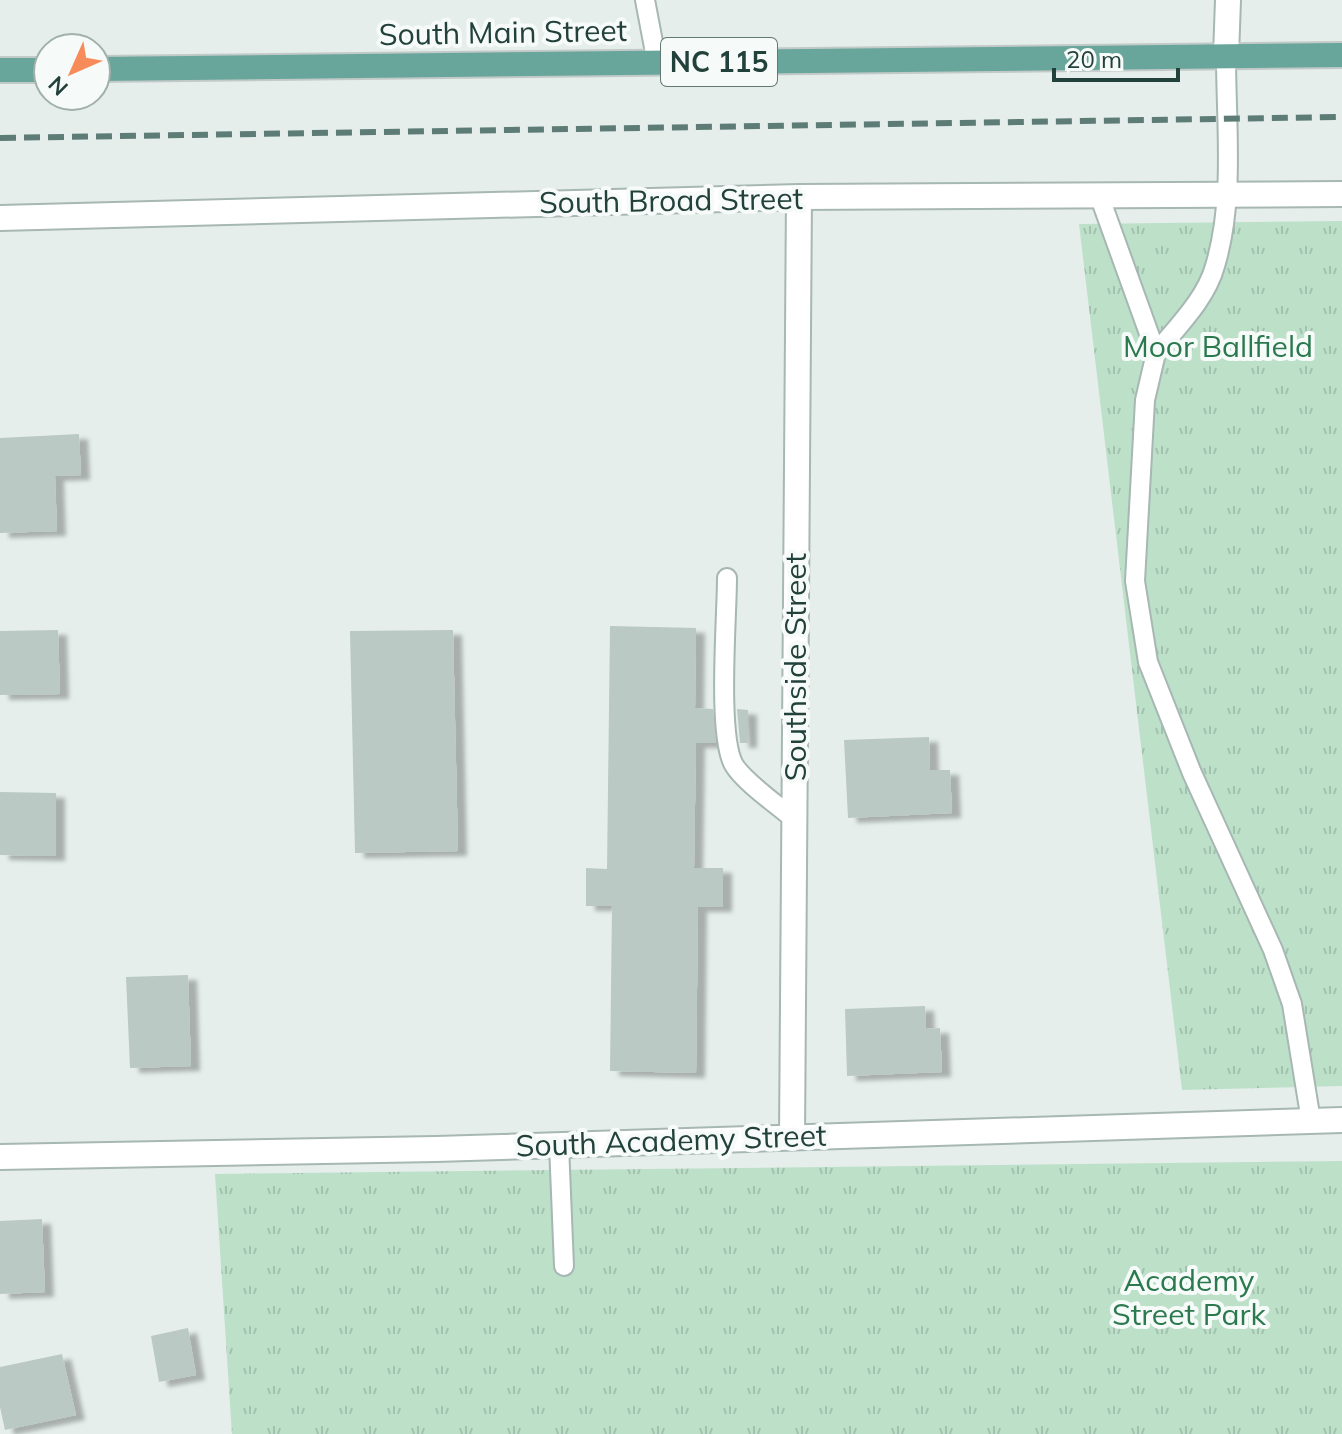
<svg xmlns="http://www.w3.org/2000/svg" width="1342" height="1434" font-family="Mulish,sans-serif">
	<style>
		.park { fill: url(#park-tufts) }
		.building { fill: #bac9c4; filter: url(#shadow) }
		.lines { fill: none; stroke-linecap: round; stroke-linejoin: round }
		.service-casing { stroke: #a7b7b3; stroke-width: 22 }
		.minor-casing { stroke: #a7b7b3; stroke-width: 28 }
		.tertiary-casing { stroke: #a7b7b3; stroke-width: 28 }
		.primary-casing { stroke: #c1cac8; stroke-width: 28 }
		.service { stroke: #fff; stroke-width: 18 }
		.minor { stroke: #fff; stroke-width: 24 }
		.tertiary { stroke: #fff; stroke-width: 24 }
		.primary { stroke: #68a59a; stroke-width: 24 }
		.rail { stroke: #5e7c76; stroke-width: 6; stroke-dasharray: 16 8; stroke-linecap: butt }
		.labels { text-anchor: middle; stroke-width: 8; stroke-linejoin: round; paint-order: stroke }
		.shield { fill: #f6faf8; stroke: #627874; stroke-width: 2 }
		.shield-label { font-size: 28px; font-weight: bold; fill: #23413b }
		.street-label { font-size: 30px; fill: #23413b; stroke: #f6faf8 }
		.park-label { font-size: 30px; fill: #2b7a4f; stroke: #f6faf8 }
	</style>
	<defs>
		<pattern id="park-tufts" width="24" height="20" patternUnits="userSpaceOnUse" patternTransform="scale(2)"><rect width="24" height="20" fill="#bde0c9"/><path d="M3 7l-1-3M5 7V3M7 7l1-3M15 17l-1-3M17 17v-4M19 17l1-3" fill="none" stroke="#a2c1ae"/></pattern>
		<filter id="shadow"><feDropShadow dx="9" dy="5" stdDeviation="2" flood-color="#0004"/></filter>
	</defs>
	<rect width="100%" height="100%" fill="#e5eeeb"/>
	<path class="park" d="M 1342,221 L 1342,1086 L 1182,1090 L 1079,224 Z
		M 1342,1161 L 1342,1434 L 232,1434 L 215,1174 Z"/>
	<path class="building" d="M 79,434 L 81,475 L 55,476 L 57,531 L 0,533 L 0,438 Z
		M 610,626 L 696,628 L 695,708 L 713,709 L 716,743 L 696,743 L 694,868 L 723,868 L 723,907 L 698,907 L 696,1073 L 610,1071 L 612,906 L 586,906 L 586,868 L 607,869 Z
		M 58,630 L 60,694 L 0,695 L 0,631 Z
		M 453,630 L 458,851 L 355,853 L 350,631 Z
		M 737,709 L 748,710 L 748,743 L 740,743 Z
		M 929,737 L 930,770 L 950,770 L 952,813 L 848,818 L 844,740 Z
		M 0,792 L 56,793 L 56,856 L 0,855 Z
		M 188,975 L 191,1066 L 130,1068 L 126,977 Z
		M 925,1006 L 926,1029 L 940,1028 L 942,1072 L 847,1076 L 845,1009 Z
		M 42,1219 L 45,1292 L 0,1294 L 0,1221 Z
		M 188,1328 L 196,1375 L 159,1382 L 151,1336 Z
		M 62,1354 L 76,1415 L 5,1430 L 0,1407 L 0,1367 Z"/>
	<g class="lines">
		<g class="service-casing">
			<path id="service" d="M 645,0 L 657,63
				M 1099,195 L 1156,353 L 1145,400 L 1135,581 L 1148,662 L 1192,773 L 1273,950 L 1292,1004 L 1311,1121
				M 1156,353 C 1177,327 1206,299 1215,266 C 1235,200 1226,124 1226,56
				M 727,578 C 727,617 717,736 734,765 C 744,782 779,806 795,820
				M 559,1145 L 564,1266"/>
		</g>
		<g class="minor-casing">
			<path id="minor" d="M 1226,56 L 1228,0
				M 792,1137 L 799,197
				M 0,1157 L 436,1149 L 1342,1120"/>
		</g>
		<g class="tertiary-casing">
			<path id="tertiary" d="M 0,218 L 799,197 L 1342,194"/>
		</g>
		<g class="primary-casing">
			<path id="primary" d="M 96,69 L 1342,55
				M 0,70 L 48,70"/>
		</g>
		<use href="#service" class="service"/>
		<use href="#minor" class="minor"/>
		<use href="#tertiary" class="tertiary"/>
		<use href="#primary" class="primary"/>
		<path class="rail" d="M 0,138 L 1342,117"/>
	</g>
	<g class="labels">
		<rect class="shield" x="661" y="38" width="116" height="48" rx="6"/>
		<g class="shield-label">
			<text x="719" y="72">NC 115</text>
		</g>
		<g class="street-label">
			<text transform="translate(503 33) rotate(-1)" y="10">South Main Street</text>
			<text transform="translate(671 201) rotate(-1)" y="10">South Broad Street</text>
			<text transform="translate(796 667) rotate(-90)" y="10">Southside Street</text>
			<text transform="translate(671 1141) rotate(-2)" y="10">South Academy Street</text>
		</g>
		<g class="park-label">
			<text x="1218" y="357">Moor Ballfield</text>
			<text x="1189" y="1291">Academy<tspan x="1189" dy="34">Street Park</tspan></text>
		</g>
	</g>
	<g transform="translate(72 72) rotate(225)"><circle r="38" fill="#f6faf8" stroke="#a2b0ac" stroke-width="2"/>
	<path d="M0-6L14 30L0 20L-14 30Z" fill="#f78c5a"/>
	<text y="-12" font-size="22" font-weight="bold" text-anchor="middle" fill="#23413b">N</text>
	</g>
	<path d="M1054 68v12h124v-12" fill="none" stroke="#23413b" stroke-width="4"/>
	<text x="1066" y="68" font-size="24" fill="#23413b" stroke="#f6faf8" stroke-width="6" paint-order="stroke">20 m</text>
</svg>
